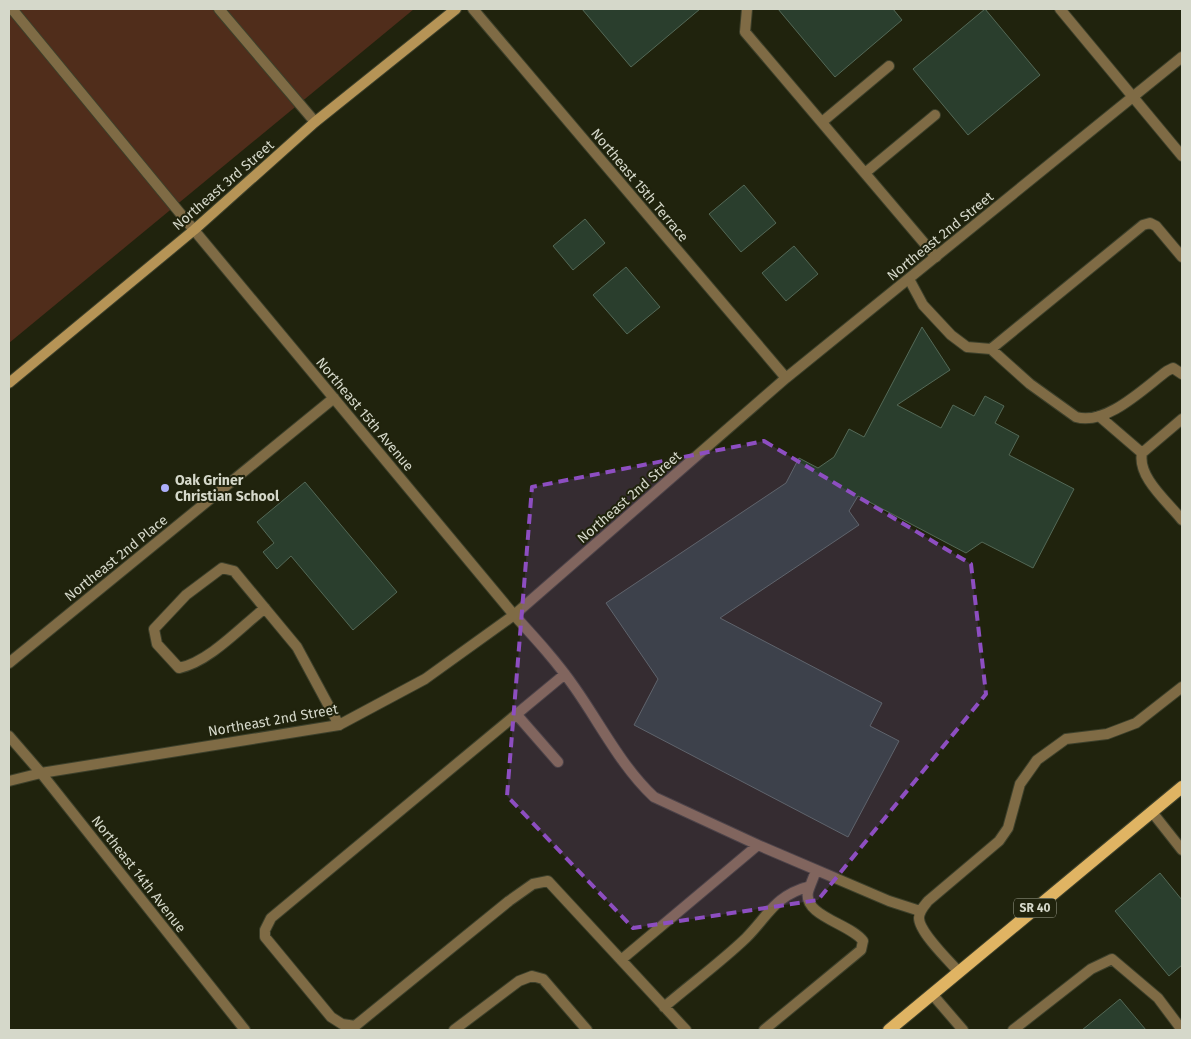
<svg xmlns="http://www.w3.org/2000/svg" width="1191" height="1039" font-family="'Fira Sans',sans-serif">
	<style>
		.green { fill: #502d1b }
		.building { fill: #2a3e2d; stroke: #546957 }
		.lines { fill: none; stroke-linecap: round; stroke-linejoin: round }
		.lane-casing { stroke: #3d402b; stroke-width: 12 }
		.street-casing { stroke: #3d402b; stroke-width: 12 }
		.secondary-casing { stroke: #3d402b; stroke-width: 12 }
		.primary-casing { stroke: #3d402b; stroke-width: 14 }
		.lane { stroke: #7f6b45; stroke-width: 10 }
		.street { stroke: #7f6b45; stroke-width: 10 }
		.secondary { stroke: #b69456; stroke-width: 10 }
		.primary { stroke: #e0b463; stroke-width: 12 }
		.marked { fill: #8d4ec1; fill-opacity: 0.2; stroke: #8d4ec1; stroke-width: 4; stroke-dasharray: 10 6; stroke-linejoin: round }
		.poi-dot { fill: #adaffb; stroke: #20230d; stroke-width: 2 }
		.labels { text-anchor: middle; stroke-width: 4; stroke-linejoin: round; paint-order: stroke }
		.shield { fill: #20230d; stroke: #9fa291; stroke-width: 1 }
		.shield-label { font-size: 12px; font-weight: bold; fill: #d5d8ca }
		.street-label { font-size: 14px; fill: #d5d8ca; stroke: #20230d }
		.poi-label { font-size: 14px; font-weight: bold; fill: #d5d8ca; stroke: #20230d; text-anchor: start }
	</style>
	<rect width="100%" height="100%" fill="#20230d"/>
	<path class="green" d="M 9,9 L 414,9 L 9,343 Z"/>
	<path class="building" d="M 582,9 L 700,9 L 631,67 Z
		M 778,9 L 893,9 L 902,20 L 835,77 Z
		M 985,9 L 1040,75 L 968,135 L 913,69 Z
		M 744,185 L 776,223 L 741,252 L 709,214 Z
		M 585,219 L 605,243 L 573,270 L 553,246 Z
		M 794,246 L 818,274 L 786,301 L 762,273 Z
		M 626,267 L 660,307 L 627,334 L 593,295 Z
		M 922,327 L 950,370 L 897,405 L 941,428 L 953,405 L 974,416 L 985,396 L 1004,406 L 995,423 L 1019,436 L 1009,455 L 1074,489 L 1033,568 L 982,542 L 966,553 L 858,496 L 849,511 L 859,525 L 720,618 L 882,703 L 870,726 L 899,741 L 848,837 L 634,725 L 658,679 L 606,603 L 786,483 L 799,458 L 818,468 L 834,457 L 849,429 L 864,437 Z
		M 305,482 L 397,592 L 353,630 L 291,556 L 277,569 L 263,552 L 274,543 L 257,522 Z
		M 1160,873 L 1182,900 L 1182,965 L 1169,976 L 1115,911 Z
		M 1120,999 L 1146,1030 L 1082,1030 Z"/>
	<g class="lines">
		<g class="lane-casing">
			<path id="lane" d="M 12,9 L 194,230
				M 219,9 L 315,122
				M 747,9 L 745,32 L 936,257
				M 822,122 L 889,66
				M 865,173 L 935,115
				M 909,279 L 923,305 L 951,335 L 967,347 L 991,349 L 1030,384 L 1076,417 C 1106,426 1144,388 1167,371 L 1173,368 L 1182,374
				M 991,349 L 1143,225 L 1150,223 L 1156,226 L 1182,257
				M 1099,416 L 1142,453
				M 1182,419 L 1142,453 C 1137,477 1168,502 1182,520
				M 265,608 C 241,627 209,662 179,668 L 157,644 L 154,629 L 186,595 L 222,568 L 234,571 L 297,647 L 339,725
				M 514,615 C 536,639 557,662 575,688 C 601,725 621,766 654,797 L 758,845 L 889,901 L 920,911
				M 565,674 L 271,918 L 265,930 L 265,937 L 331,1017 L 342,1024 L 355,1026 L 509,901 L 533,884 L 548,881 L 686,1030
				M 517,715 L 558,762
				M 621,960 L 758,845
				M 959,972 C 949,961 919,932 919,918 C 919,911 924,906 928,901 L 999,841 L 1008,828 L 1020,784 L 1037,760 L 1066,739 L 1107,734 L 1136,723 L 1182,687
				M 932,994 L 963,1030
				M 664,1007 C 691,984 721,962 746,938 C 769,915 774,896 810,886
				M 454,1030 L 519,981 L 532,976 L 543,979 L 587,1030
				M 764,1030 L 861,950 L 863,941 C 851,924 803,916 808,892 C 810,885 814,877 816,870
				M 1013,1030 L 1091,969 L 1112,959 L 1158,998 L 1182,1030"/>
		</g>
		<g class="street-casing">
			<path id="street" d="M 473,9 L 786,378
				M 1060,9 L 1182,156
				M 194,230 L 514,615
				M 9,663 L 334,398
				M 9,736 L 41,773 L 245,1030
				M 9,781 L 41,773 L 339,725 L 425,679 L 514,615 L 786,378 L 1182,57
				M 1152,812 L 1182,850"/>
		</g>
		<g class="secondary-casing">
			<path id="secondary" d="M 9,383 L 194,230 L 315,122 L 456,9"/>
		</g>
		<g class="primary-casing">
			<path id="primary" d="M 889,1030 L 1182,787"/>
		</g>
		<use href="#lane" class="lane"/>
		<use href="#street" class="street"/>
		<use href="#secondary" class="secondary"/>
		<use href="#primary" class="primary"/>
	</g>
	<path class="marked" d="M 764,441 L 971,564 L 986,694 L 818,900 L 633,928 L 507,796 L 532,487 Z"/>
	<circle class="poi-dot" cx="165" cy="488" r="5"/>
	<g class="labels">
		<rect class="shield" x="1014" y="898.5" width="42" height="19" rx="4"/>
		<g class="shield-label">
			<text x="1035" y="912">SR 40</text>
		</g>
		<g class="street-label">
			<text transform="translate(223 185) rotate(-41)" y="5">Northeast 3rd Street</text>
			<text transform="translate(640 185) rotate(50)" y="5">Northeast 15th Terrace</text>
			<text transform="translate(940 236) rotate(-39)" y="5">Northeast 2nd Street</text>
			<text transform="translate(365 414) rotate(50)" y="5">Northeast 15th Avenue</text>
			<text transform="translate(629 497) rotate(-41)" y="5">Northeast 2nd Street</text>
			<text transform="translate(116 558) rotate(-39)" y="5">Northeast 2nd Place</text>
			<text transform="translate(273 720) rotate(-10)" y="5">Northeast 2nd Street</text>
			<text transform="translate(139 874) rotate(52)" y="5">Northeast 14th Avenue</text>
		</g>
		<g class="poi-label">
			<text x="175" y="485">Oak Griner<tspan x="175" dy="16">Christian School</tspan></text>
		</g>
	</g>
	<rect width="1191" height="1039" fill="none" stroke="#d5d8ca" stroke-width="20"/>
</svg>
